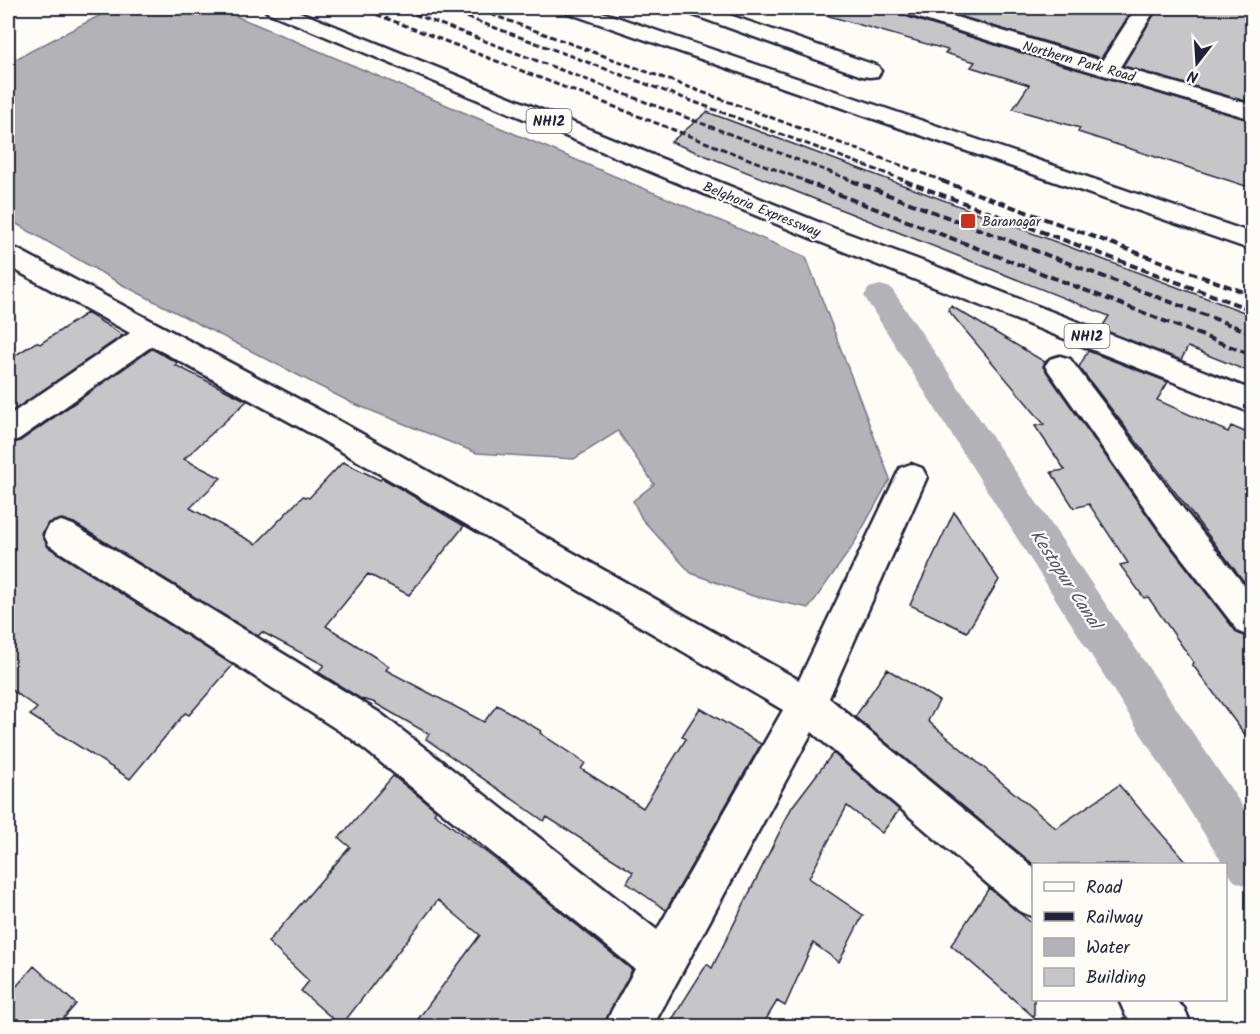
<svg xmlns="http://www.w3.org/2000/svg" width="1260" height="1034" font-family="Kalam,sans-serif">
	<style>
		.water { fill: #b2b2b7; stroke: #787885; stroke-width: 1.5 }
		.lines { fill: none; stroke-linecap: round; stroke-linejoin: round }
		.canal { fill: #b2b2b7; fill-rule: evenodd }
		.building { fill: #c6c6c8; stroke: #22223b; stroke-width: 1.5 }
		.street-casing { stroke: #22223b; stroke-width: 5 }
		.highway-casing { stroke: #22223b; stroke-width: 5 }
		.street { fill: #fdfcf7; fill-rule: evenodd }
		.highway { fill: #fdfcf7; fill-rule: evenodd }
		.rail-far1 { stroke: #22223b; stroke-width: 3; stroke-dasharray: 6 3; stroke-linecap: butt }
		.rail { stroke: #22223b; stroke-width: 4; stroke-dasharray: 8 4; stroke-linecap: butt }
		.poi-dot { fill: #c8321e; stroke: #fdfcf7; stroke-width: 2 }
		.labels { text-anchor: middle; stroke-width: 4.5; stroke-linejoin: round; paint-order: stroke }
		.far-street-label { font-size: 14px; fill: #22223b; stroke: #fdfcf7 }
		.far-poi-label { font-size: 14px; fill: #22223b; stroke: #fdfcf7; text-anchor: start }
		.shield { fill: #fdfcf7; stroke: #646373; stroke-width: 1.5 }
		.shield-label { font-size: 15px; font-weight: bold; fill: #22223b }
		.water-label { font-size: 18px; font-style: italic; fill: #545466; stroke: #fdfcf7 }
	</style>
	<rect width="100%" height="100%" fill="#fdfcf7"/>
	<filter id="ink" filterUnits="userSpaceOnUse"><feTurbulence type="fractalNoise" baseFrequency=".0167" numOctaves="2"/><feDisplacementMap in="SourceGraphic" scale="12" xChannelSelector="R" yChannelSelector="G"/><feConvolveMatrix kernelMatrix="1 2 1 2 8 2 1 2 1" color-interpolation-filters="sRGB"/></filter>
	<g filter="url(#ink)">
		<path class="water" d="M 114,8 L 217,8 L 806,257 L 890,479 L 852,547 L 809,608 L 753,596 L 691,573 L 642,519 L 633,501 L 654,484 L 618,431 L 574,459 L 477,453 L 352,403 L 121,284 L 8,219 L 8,63 Z"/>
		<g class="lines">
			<path class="canal" d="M 880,285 L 891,288 L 1252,820 L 1252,888 L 1234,881 L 869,304 L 864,296 L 869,288 Z"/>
		</g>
		<path class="building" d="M 831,8 L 895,8 L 899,14 L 1008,49 L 1252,121 L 1252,188 L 1078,132 L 1080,128 L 1013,109 L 1029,85 L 971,67 L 975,62 L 945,53 L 948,50 L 829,16 Z
			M 932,8 L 1134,8 L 1101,58 Z
			M 1158,8 L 1252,8 L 1252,82 L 1245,101 L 1123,66 Z
			M 707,112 L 1252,315 L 1252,373 L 1188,347 L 1181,360 L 1101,329 L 1109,316 L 671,142 Z
			M 951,306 L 1045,362 L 1043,367 L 1159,532 L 1237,633 L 1252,639 L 1252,744 L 1192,664 L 1194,663 L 1148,597 L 1144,598 L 1120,565 L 1128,563 L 1089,504 L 1074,508 L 1051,472 L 1065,470 L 1035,426 L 1044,424 L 948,310 Z
			M 87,313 L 123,335 L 8,414 L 8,360 L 36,342 L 40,344 Z
			M 152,349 L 178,363 L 175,365 L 247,401 L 184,459 L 221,478 L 190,508 L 256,544 L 303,496 L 309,498 L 343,462 L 380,480 L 382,478 L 464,526 L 409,595 L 368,574 L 326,626 L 389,666 L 386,670 L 484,722 L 497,705 L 541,731 L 540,733 L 585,763 L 581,769 L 643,808 L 686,739 L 682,736 L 700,708 L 761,744 L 666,910 L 627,883 L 633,872 L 547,817 L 544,821 L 426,739 L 429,734 L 373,702 L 361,699 L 318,672 L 324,665 L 262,632 L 258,636 L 74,523 L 62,519 L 48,523 L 42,534 L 48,547 L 233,665 L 189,715 L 185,713 L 130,779 L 30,715 L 37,708 L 8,687 L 8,445 L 20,441 Z
			M 1088,351 L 1168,382 L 1157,400 L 1228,432 L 1231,426 L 1252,435 L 1252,592 L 1079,367 Z
			M 954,512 L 999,580 L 967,632 L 910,605 Z
			M 887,669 L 939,701 L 928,721 L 1056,828 L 1119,785 L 1188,864 L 1033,864 L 855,717 Z
			M 833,753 L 899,810 L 882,833 L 847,806 L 809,878 L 863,915 L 839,962 L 813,943 L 785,1006 L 777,1001 L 762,1026 L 668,1026 L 707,964 L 712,968 L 792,807 Z
			M 393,776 L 436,810 L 434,813 L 503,865 L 632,970 L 603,1026 L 413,1026 L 480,935 L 438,900 L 341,1026 L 301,991 L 309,981 L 268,942 L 350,847 L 339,838 Z
			M 989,888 L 1034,925 L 1034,1017 L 951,945 Z
			M 34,966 L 76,1004 L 57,1026 L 8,1026 L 8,996 Z"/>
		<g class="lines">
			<g class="street-casing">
				<path id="street" d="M 682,8 L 709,8 L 878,66 L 881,71 L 878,76 L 870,77 L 862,76 L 685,12 Z
					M 897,8 L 926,8 L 1102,61 L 1136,8 L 1156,8 L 1120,67 L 1252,105 L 1252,119 L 1009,47 L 900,12 Z
					M 8,246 L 17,249 L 332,417 L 799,680 L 900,468 L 911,464 L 922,468 L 927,477 L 829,698 L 1034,868 L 1034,917 L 1019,911 L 812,732 L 653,1026 L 605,1026 L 612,1010 L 635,969 L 352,739 L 49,545 L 44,535 L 49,525 L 61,521 L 73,525 L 380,713 L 657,930 L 783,710 L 310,433 L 152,346 L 19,439 L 8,443 L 8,416 L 130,333 L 8,266 Z
					M 1060,356 L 1070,359 L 1185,511 L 1252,595 L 1252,637 L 1239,632 L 1161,531 L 1050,373 L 1045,366 L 1050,359 Z
					M 1119,1000 L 1175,1000 L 1184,1008 L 1191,1024 L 1190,1026 L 1137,1026 L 1126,1016 Z"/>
			</g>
			<g class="highway-casing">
				<path id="highway" d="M 264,8 L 290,8 L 833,228 L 930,264 L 1252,390 L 1252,413 L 815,240 L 267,12 Z
					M 562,8 L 590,8 L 1252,233 L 1252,250 L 565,12 Z"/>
			</g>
			<use href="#street" class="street"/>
			<use href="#highway" class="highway"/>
			<path class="rail-far1" d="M 360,8 L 808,182
				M 398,8 L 856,182
				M 442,8 L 909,182
				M 474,8 L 946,182"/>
			<path class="rail" d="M 804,181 L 1252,355
				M 852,181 L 1252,333
				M 905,181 L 1252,310
				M 942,181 L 1252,295"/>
		</g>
	</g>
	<rect class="poi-dot" x="960" y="213" width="16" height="16" rx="3"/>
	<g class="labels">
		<g class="far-street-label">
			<text transform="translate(1079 61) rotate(16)" y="5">Northern Park Road</text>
			<text transform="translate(762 209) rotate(22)" y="5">Belghoria Expressway</text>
		</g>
		<g class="far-poi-label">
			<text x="982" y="226">Baranagar</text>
		</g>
		<g class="shield">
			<rect x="526.5" y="109" width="45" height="24" rx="4.5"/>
			<rect x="1064.5" y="324" width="45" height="24" rx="4.5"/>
		</g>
		<g class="shield-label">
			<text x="549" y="126">NH12</text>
			<text x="1087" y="341">NH12</text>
		</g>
		<g class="water-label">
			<text transform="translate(1066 579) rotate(57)" y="6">Kestopur Canal</text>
		</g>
	</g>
	<rect width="1260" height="1034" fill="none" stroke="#fdfcf7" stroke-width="30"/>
	<rect x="15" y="15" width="1230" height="1004" fill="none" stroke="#22223b" stroke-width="2" filter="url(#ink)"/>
	<rect x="1032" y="863" width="195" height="138" fill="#fdfcf7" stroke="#a5a5ac" stroke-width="1.5"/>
	<rect x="1044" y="882" width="30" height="9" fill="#fdfcf7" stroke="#a5a5ac" stroke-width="1.5"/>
	<text x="1086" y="893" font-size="18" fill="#22223b">Road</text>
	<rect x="1044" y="912" width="30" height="9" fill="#22223b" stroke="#a5a5ac" stroke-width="1.5"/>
	<text x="1086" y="923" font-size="18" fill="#22223b">Railway</text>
	<rect x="1044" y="938" width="30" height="18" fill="#b2b2b7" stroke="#a5a5ac" stroke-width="1.5"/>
	<text x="1086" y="953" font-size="18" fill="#22223b">Water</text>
	<rect x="1044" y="968" width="30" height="18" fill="#c6c6c8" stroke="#a5a5ac" stroke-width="1.5"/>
	<text x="1086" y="983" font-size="18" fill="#22223b">Building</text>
	<g transform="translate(1197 63) rotate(197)" stroke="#fdfcf7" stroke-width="4.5" paint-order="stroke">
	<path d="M0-4.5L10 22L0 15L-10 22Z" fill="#22223b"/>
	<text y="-9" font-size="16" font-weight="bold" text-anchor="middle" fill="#22223b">N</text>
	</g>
</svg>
